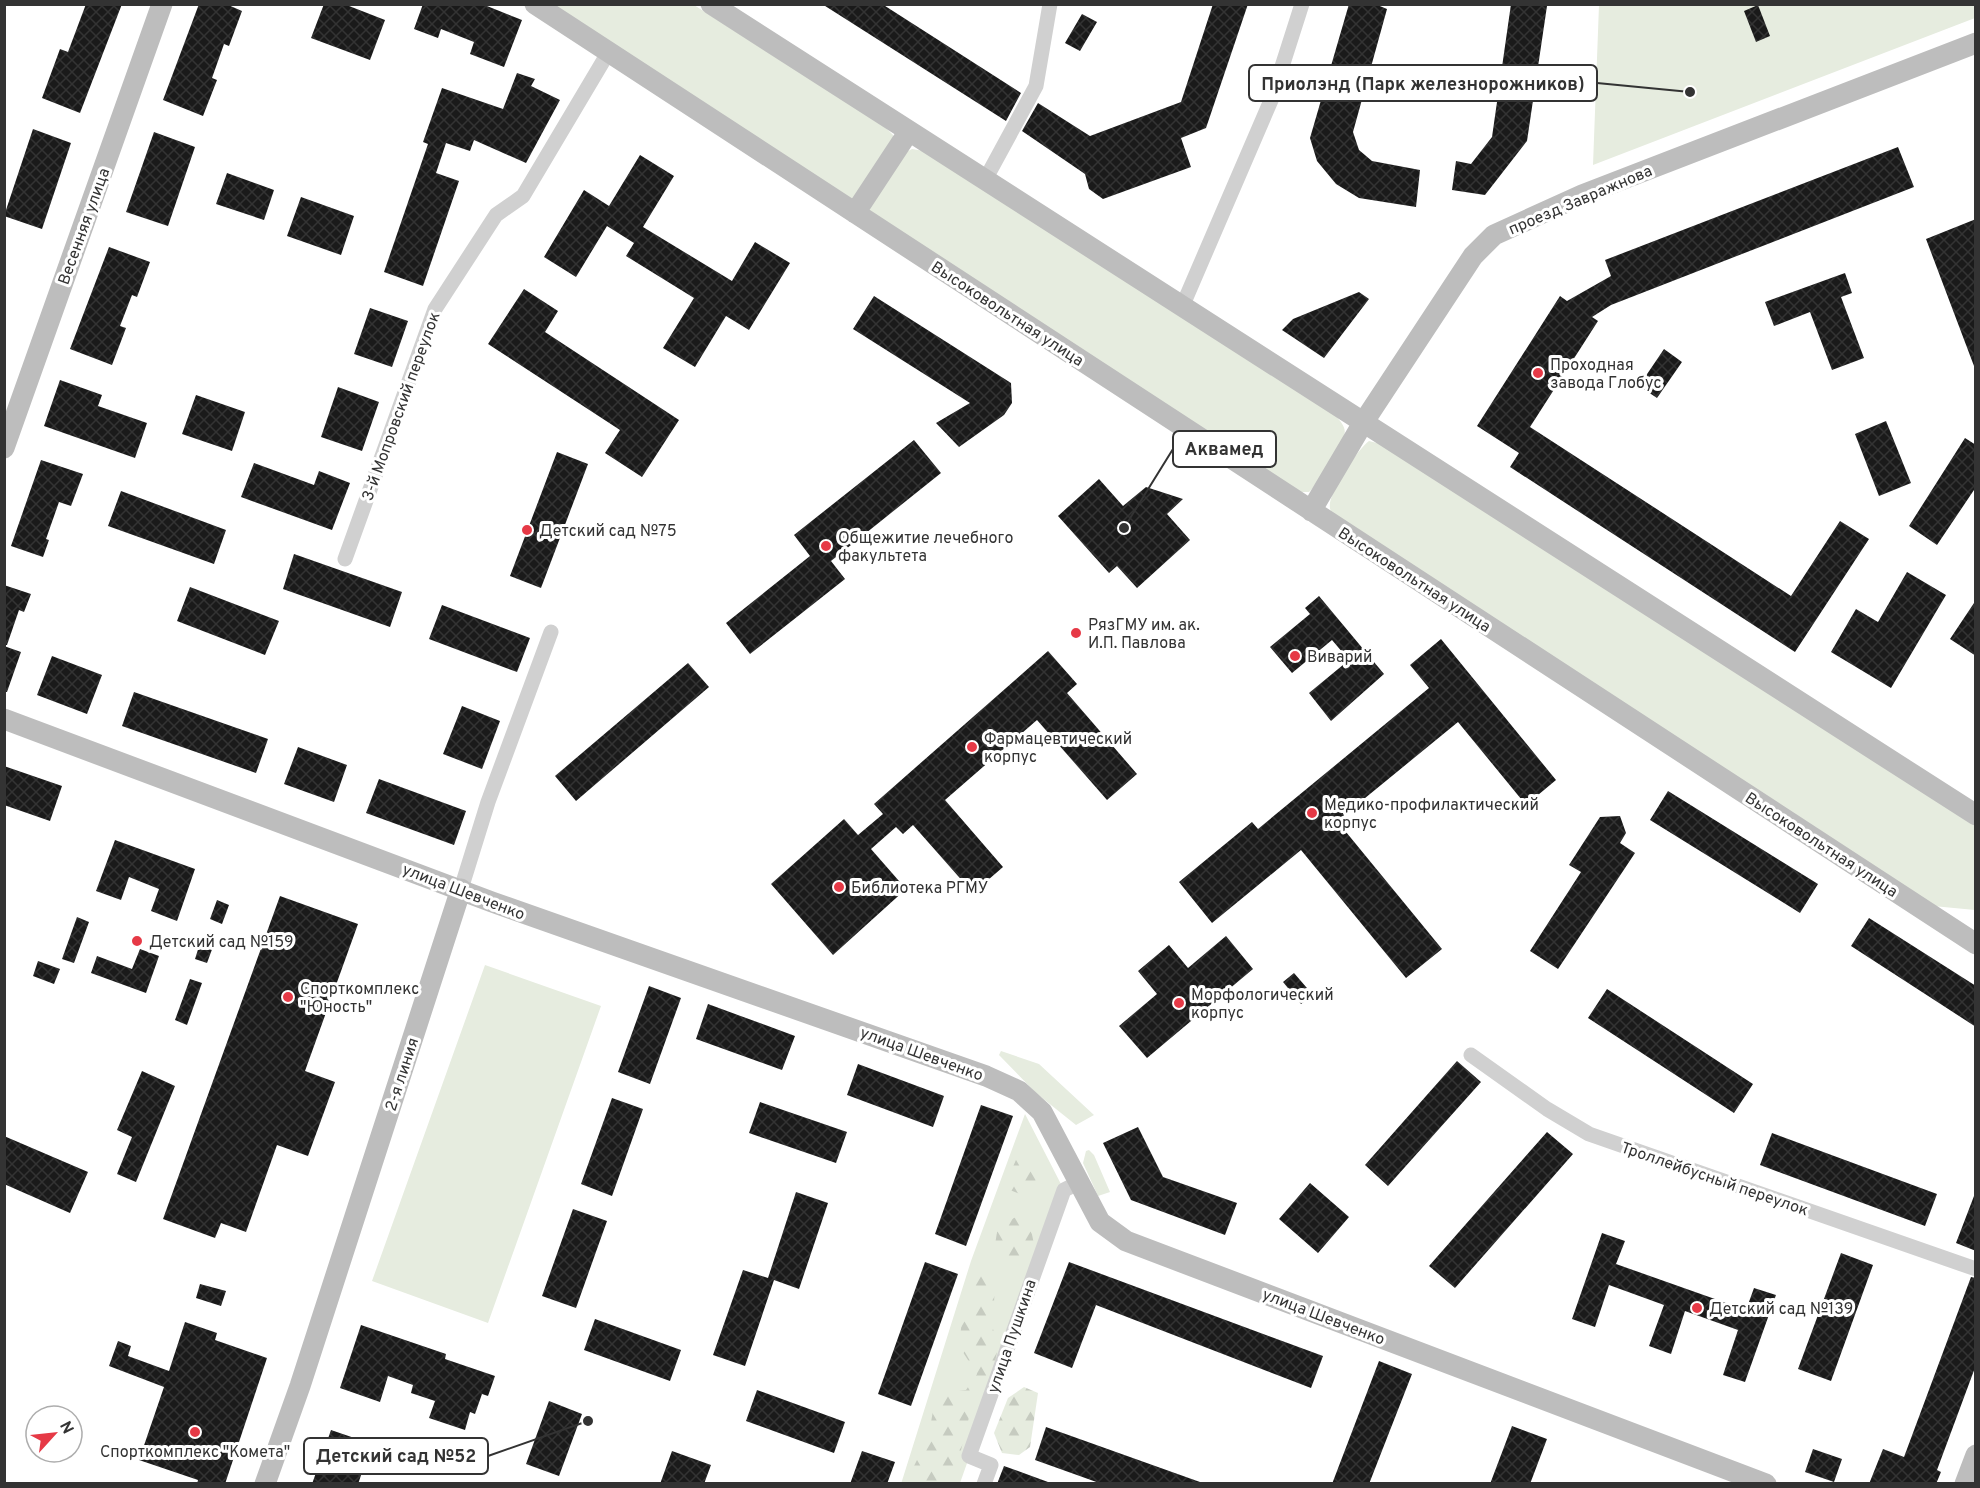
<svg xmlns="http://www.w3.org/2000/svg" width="1980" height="1488" font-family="Overpass,sans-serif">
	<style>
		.green { fill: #e6ecdf }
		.forest { fill: url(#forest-firs) }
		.building { fill: url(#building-cross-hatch) }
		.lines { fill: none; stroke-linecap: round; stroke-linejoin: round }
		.street { stroke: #d0d0d0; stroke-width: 15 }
		.secondary { stroke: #bdbdbd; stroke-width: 21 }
		.poi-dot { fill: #e63946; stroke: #fff; stroke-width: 2 }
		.labels { text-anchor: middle; stroke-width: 6; stroke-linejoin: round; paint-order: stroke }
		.street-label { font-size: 16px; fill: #333; stroke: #fff }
		.poi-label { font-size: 16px; fill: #333; stroke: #fff; text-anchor: start }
		.leader { fill: none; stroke: #333; stroke-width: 2 }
		.callout-dot { fill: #333; stroke: #fff; stroke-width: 2 }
		.callout { fill: #fff; stroke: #333; stroke-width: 2 }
		.callout-label { font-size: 18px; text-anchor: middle; font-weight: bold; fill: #333 }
	</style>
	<defs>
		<pattern id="forest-firs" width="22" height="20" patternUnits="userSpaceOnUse" patternTransform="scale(1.5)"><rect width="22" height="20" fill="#e6ecdf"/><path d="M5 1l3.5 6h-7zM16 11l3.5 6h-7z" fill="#c6cbc0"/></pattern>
		<pattern id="building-cross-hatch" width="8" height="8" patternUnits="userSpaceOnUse" patternTransform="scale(1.5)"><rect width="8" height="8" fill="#1a1a1a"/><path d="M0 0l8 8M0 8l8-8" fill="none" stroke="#333"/></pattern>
	</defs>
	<rect width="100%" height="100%" fill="#fff"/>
	<path class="green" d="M 547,5 L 694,5 L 885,127 L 893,135 L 894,146 L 854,200 Z
		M 1599,5 L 1975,5 L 1975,18 L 1593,165 Z
		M 912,149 L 924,151 L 1336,416 C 1341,422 1347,428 1344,436 C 1340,451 1320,482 1309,492 L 1301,492 L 870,218 L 867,200 L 899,156 Z
		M 1369,441 L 1381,444 L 1975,825 L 1975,910 L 1933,906 L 1334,517 C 1333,514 1330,511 1330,508 C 1327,494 1358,449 1369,441 Z
		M 485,965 L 601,1006 L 488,1323 L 372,1281 Z
		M 1001,1051 L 1039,1064 L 1094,1115 L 1076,1125 L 1036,1093 L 999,1055 Z
		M 1025,1114 L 1064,1190 L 960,1483 L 901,1484 L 971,1261 Z
		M 1089,1150 L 1094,1155 L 1110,1192 L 1098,1196 L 1083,1163 L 1086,1151 Z"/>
	<path class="forest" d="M 1019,1153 L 1031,1154 L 1041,1171 L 1031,1189 L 1020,1194 L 1010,1190 L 1009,1176 Z
		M 1016,1217 L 1029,1220 L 1035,1249 L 1023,1268 L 1004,1265 L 994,1251 L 998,1226 Z
		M 981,1270 L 995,1286 L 994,1302 L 985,1312 L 999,1342 L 994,1367 L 972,1405 L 953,1483 L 905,1484 L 917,1460 L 925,1456 L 936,1394 L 966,1390 L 977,1374 L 959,1346 L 962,1320 L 977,1309 L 979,1297 L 970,1291 L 971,1273 Z
		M 1024,1387 L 1038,1393 L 1030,1447 L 1019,1455 L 1002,1453 L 994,1433 L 1008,1398 Z"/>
	<path class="building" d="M 86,4 L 122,4 L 80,113 L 42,98 L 60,49 L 68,52 Z
		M 199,4 L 226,4 L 242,11 L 229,46 L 224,44 L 212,78 L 217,80 L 203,116 L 163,100 Z
		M 324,4 L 344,4 L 385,20 L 370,60 L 311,38 Z
		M 423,4 L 482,4 L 522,20 L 504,67 L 470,54 L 474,42 L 441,29 L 438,38 L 414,29 Z
		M 822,4 L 882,4 L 1021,93 L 1006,121 Z
		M 1213,4 L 1248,4 L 1206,128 L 1181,138 L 1191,167 L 1103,199 L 1089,189 L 1085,174 L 1022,131 L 1038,103 L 1090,136 L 1181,102 Z
		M 1349,4 L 1375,4 L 1387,9 L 1353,132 L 1359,150 L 1372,161 L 1420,170 L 1416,207 L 1359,198 L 1336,184 L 1317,161 L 1310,138 Z
		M 1511,4 L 1547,6 L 1527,141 L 1485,195 L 1452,190 L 1456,161 L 1471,164 L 1492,137 Z
		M 1758,5 L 1770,36 L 1756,42 L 1744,11 Z
		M 1082,14 L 1097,22 L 1080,51 L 1065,43 Z
		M 517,73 L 535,79 L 531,86 L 560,100 L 526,163 L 474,140 L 470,151 L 446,143 L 436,173 L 459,181 L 423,286 L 384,272 L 428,144 L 423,142 L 442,88 L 503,109 Z
		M 33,129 L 71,143 L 42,229 L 4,216 Z
		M 154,132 L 195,147 L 168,226 L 126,212 Z
		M 1898,147 L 1914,187 L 1611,305 L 1592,317 L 1598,321 L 1530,427 L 1791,596 L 1840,521 L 1869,539 L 1795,652 L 1510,467 L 1519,453 L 1477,426 L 1560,296 L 1567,301 L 1611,276 L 1605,260 Z
		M 640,155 L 674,176 L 643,227 L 732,281 L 755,242 L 790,263 L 749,330 L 726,316 L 695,367 L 663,348 L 694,298 L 626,256 L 634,243 L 607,226 L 576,277 L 544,257 L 584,190 L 609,206 Z
		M 227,173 L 274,190 L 264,220 L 216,204 Z
		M 301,197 L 354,216 L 341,255 L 287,236 Z
		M 1976,219 L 1976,366 L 1974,366 L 1926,239 Z
		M 109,247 L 150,262 L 137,297 L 132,295 L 120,326 L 126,328 L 112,365 L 70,349 Z
		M 1845,273 L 1852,293 L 1841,297 L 1864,358 L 1832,370 L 1810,312 L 1774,326 L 1765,302 Z
		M 524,289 L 558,311 L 545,332 L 679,420 L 642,477 L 605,453 L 620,430 L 488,344 Z
		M 1359,292 L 1369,299 L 1324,358 L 1282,330 L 1293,319 Z
		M 874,296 L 1011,383 L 1012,403 L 1004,415 L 959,447 L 936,423 L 970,403 L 853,329 Z
		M 370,308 L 408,321 L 392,367 L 354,354 Z
		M 1664,349 L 1682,362 L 1657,398 L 1639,386 Z
		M 60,380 L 102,395 L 98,406 L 147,423 L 135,458 L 44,426 Z
		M 338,387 L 379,402 L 362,451 L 321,437 Z
		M 196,395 L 245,412 L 232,451 L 182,434 Z
		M 1886,421 L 1911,483 L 1879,496 L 1855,434 Z
		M 1965,438 L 1976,445 L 1976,487 L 1937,545 L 1909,526 Z
		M 914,440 L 941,473 L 831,561 L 845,579 L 750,654 L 726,623 L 810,556 L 794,535 Z
		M 557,452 L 588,464 L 541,588 L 510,576 Z
		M 41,460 L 83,474 L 71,506 L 59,502 L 46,539 L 49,540 L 43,557 L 11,546 Z
		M 254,463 L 314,485 L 319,471 L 350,483 L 332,530 L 241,497 Z
		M 1099,479 L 1123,506 L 1146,487 L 1183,499 L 1167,514 L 1190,540 L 1137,588 L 1117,566 L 1109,573 L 1058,516 Z
		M 121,491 L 226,530 L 214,564 L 108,526 Z
		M 294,554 L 402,592 L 390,627 L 283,589 Z
		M 1907,572 L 1946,595 L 1891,688 L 1831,652 L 1856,609 L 1878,622 Z
		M 4,585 L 31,594 L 24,612 L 19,610 L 7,645 L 4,645 Z
		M 190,587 L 279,621 L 265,655 L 177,621 Z
		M 1319,596 L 1384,674 L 1331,721 L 1309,693 L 1349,660 L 1332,640 L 1292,673 L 1270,647 L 1310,614 L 1305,608 Z
		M 1976,600 L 1976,656 L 1950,639 Z
		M 442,605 L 530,638 L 517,672 L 429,639 Z
		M 1441,639 L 1556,780 L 1526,805 L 1458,722 L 1337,821 L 1442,949 L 1406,978 L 1301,850 L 1212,923 L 1179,882 L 1252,822 L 1258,829 L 1429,688 L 1410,665 Z
		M 4,646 L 21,652 L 7,692 L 4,692 Z
		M 1048,651 L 1077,684 L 1067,693 L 1137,774 L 1107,800 L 1037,720 L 945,800 L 1003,867 L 973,893 L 913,825 L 903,834 L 896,827 L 871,849 L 906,889 L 833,955 L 771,884 L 844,819 L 858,835 L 883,814 L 874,804 Z
		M 52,656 L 102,675 L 87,714 L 37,695 Z
		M 688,663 L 709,687 L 576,801 L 555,776 Z
		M 134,692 L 268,739 L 256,773 L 122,726 Z
		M 462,706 L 500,721 L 482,769 L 443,754 Z
		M 298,747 L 347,765 L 334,802 L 284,784 Z
		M 4,766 L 62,786 L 50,821 L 4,805 Z
		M 379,779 L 466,811 L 454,845 L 366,813 Z
		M 1668,791 L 1818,884 L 1800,913 L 1650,820 Z
		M 1620,816 L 1626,833 L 1620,843 L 1635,853 L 1558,969 L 1530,951 L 1581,872 L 1569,865 L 1600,817 Z
		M 115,840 L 195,869 L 177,921 L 151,911 L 159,889 L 129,877 L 121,900 L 96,891 Z
		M 280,896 L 358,924 L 305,1071 L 335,1082 L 308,1156 L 277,1145 L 246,1232 L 221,1223 L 215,1238 L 163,1219 Z
		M 217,900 L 229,905 L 222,924 L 210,919 Z
		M 77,917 L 89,922 L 74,963 L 62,959 Z
		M 1869,918 L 1976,986 L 1976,1027 L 1851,946 Z
		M 1226,936 L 1253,969 L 1147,1058 L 1119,1026 L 1157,994 L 1138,971 L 1169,945 L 1188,968 Z
		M 201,940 L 214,944 L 207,963 L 195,959 Z
		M 140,949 L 159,956 L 146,993 L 91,973 L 97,956 L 132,969 Z
		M 38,961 L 60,969 L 54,984 L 33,976 Z
		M 1294,973 L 1313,995 L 1301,1004 L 1283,982 Z
		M 190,979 L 202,983 L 187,1025 L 175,1020 Z
		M 649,986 L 681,998 L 650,1084 L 618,1072 Z
		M 1607,989 L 1753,1084 L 1734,1113 L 1588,1018 Z
		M 708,1004 L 795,1036 L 782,1070 L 696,1039 Z
		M 1457,1061 L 1481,1082 L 1388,1186 L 1365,1165 Z
		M 858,1064 L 944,1096 L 933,1127 L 847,1095 Z
		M 142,1071 L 175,1086 L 136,1182 L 117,1174 L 132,1137 L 117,1130 Z
		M 612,1098 L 643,1109 L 612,1196 L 581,1184 Z
		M 760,1102 L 847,1132 L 836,1163 L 749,1133 Z
		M 981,1105 L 1013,1116 L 966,1246 L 935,1234 Z
		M 1138,1127 L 1163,1177 L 1237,1203 L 1225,1235 L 1131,1200 L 1103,1143 Z
		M 1547,1132 L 1573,1154 L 1455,1288 L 1429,1266 Z
		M 1772,1133 L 1937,1194 L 1925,1226 L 1760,1165 Z
		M 4,1136 L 88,1172 L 70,1213 L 4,1184 Z
		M 1310,1183 L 1349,1217 L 1318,1253 L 1279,1219 Z
		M 796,1192 L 828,1203 L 799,1289 L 774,1280 L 745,1366 L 713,1355 L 743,1270 L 768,1278 Z
		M 1974,1196 L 1976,1196 L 1976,1251 L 1956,1243 Z
		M 573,1209 L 607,1221 L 576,1308 L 542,1296 Z
		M 1602,1233 L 1625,1241 L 1616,1264 L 1746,1310 L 1754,1288 L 1776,1295 L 1745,1382 L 1723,1375 L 1738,1330 L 1685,1311 L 1671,1354 L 1649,1346 L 1664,1305 L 1609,1285 L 1595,1327 L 1572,1319 Z
		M 1841,1253 L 1873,1265 L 1831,1381 L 1798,1369 Z
		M 925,1262 L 958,1274 L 911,1406 L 878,1394 Z
		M 1069,1262 L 1323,1356 L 1311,1388 L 1096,1305 L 1072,1368 L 1034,1353 Z
		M 1971,1277 L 1976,1278 L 1976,1365 L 1937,1470 L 1941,1472 L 1936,1484 L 1869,1484 L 1883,1449 L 1904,1457 Z
		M 200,1284 L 226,1291 L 221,1306 L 196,1298 Z
		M 595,1319 L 681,1350 L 670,1381 L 584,1350 Z
		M 185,1322 L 217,1333 L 215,1340 L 267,1358 L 225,1484 L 197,1484 L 198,1480 L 139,1460 L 164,1387 L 109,1366 L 118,1341 L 131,1346 L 128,1356 L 169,1371 Z
		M 361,1325 L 446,1354 L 445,1359 L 495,1376 L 488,1396 L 482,1394 L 475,1414 L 470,1412 L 465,1430 L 429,1418 L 435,1401 L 411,1393 L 413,1385 L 388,1376 L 380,1402 L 340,1388 Z
		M 1379,1361 L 1412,1374 L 1369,1484 L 1332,1484 Z
		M 757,1390 L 845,1422 L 834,1453 L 746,1421 Z
		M 549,1401 L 582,1414 L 559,1476 L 526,1464 Z
		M 1512,1426 L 1547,1439 L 1530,1484 L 1490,1484 Z
		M 1046,1427 L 1200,1482 L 1200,1484 L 1102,1484 L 1035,1460 Z
		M 331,1430 L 372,1444 L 358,1484 L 312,1484 Z
		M 1813,1449 L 1842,1459 L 1834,1482 L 1805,1472 Z
		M 672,1451 L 711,1465 L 704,1484 L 660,1484 Z
		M 862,1451 L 895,1462 L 887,1484 L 850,1484 Z
		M 1004,1466 L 1048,1482 L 1048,1484 L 997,1484 Z"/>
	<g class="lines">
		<path class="street" d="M 985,180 L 1036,86 L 1050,4
			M 1182,307 L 1272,98 L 1302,4
			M 345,559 L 435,309 L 496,215 L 523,196 L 608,53
			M 461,889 L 488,802 L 551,632
			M 1471,1055 L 1547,1109 L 1589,1134 L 1976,1269
			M 984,1484 L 991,1465 L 969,1456 L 1064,1190 L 1078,1183"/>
		<path class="secondary" d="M 535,4 L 1976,944
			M 711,4 L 1976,815
			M 855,213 L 909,131
			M 4,448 L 162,4
			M 1311,511 L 1363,423 L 1473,256 L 1494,235 L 1582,195 L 1976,43
			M 4,719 L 492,902 L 986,1076 L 1019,1091 L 1042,1112 L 1100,1222 L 1126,1241 L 1766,1484
			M 265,1484 L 300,1386 L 461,889
			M 1965,1484 L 1976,1455"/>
	</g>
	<g class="poi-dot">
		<circle cx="1538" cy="373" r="6"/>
		<circle cx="527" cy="530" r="6"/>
		<circle cx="826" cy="546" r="6"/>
		<circle cx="1076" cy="633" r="6"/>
		<circle cx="1295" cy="656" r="6"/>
		<circle cx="972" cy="747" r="6"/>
		<circle cx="1312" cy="813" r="6"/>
		<circle cx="839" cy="887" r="6"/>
		<circle cx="137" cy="941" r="6"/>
		<circle cx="288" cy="997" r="6"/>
		<circle cx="1179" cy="1003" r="6"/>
		<circle cx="1697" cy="1308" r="6"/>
		<circle cx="195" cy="1432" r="6"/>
	</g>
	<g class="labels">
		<g class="street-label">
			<text transform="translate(1580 199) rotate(-23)" y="6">проезд Завражнова</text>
			<text transform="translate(83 226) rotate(-70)" y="6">Весенняя улица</text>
			<text transform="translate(1008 313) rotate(33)" y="6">Высоковольтная улица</text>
			<text transform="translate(400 406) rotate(-70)" y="6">3-й Мопровский переулок</text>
			<text transform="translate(1415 579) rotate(33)" y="6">Высоковольтная улица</text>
			<text transform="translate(1822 844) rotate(33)" y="6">Высоковольтная улица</text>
			<text transform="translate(464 891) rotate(21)" y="6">улица Шевченко</text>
			<text transform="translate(922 1053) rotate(20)" y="6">улица Шевченко</text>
			<text transform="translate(401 1074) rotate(-72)" y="6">2-я линия</text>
			<text transform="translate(1715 1178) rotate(19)" y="6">Троллейбусный переулок</text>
			<text transform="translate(1324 1316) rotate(21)" y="6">улица Шевченко</text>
			<text transform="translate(1011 1336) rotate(-71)" y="6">улица Пушкина</text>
		</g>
		<g class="poi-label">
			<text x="1550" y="370">Проходная<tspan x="1550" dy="18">завода Глобус</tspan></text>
			<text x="539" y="536">Детский сад №75</text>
			<text x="838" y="543">Общежитие лечебного<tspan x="838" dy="18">факультета</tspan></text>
			<text x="1088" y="630">РязГМУ им. ак.<tspan x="1088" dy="18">И.П. Павлова</tspan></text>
			<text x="1307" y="662">Виварий</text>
			<text x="984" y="744">Фармацевтический<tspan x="984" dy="18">корпус</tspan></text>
			<text x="1324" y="810">Медико-профилактический<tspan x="1324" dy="18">корпус</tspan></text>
			<text x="851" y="893">Библиотека РГМУ</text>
			<text x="149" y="947">Детский сад №159</text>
			<text x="300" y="994">Спорткомплекс<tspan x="300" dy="18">"Юность"</tspan></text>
			<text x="1191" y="1000">Морфологический<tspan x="1191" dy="18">корпус</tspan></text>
			<text x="1709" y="1314">Детский сад №139</text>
			<text x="195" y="1457" text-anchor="middle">Спорткомплекс "Комета"</text>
		</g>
	</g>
	<path class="leader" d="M1690 92L1597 83M1124 528L1173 449M588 1421L488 1456"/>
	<g class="callout-dot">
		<circle cx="1690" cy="92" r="6"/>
		<circle cx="1124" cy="528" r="6"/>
		<circle cx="588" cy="1421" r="6"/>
	</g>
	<g class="callout">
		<rect x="1249" y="65" width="348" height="36" rx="6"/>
		<rect x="1173" y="431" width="103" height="36" rx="6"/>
		<rect x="304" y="1438" width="184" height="36" rx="6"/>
	</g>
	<g class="callout-label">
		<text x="1423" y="90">Приолэнд (Парк железнорожников)</text>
		<text x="1224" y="455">Аквамед</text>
		<text x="396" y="1462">Детский сад №52</text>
	</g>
	<rect width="1980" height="1488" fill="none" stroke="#333333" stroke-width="12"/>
	<g transform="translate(54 1434) rotate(63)"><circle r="28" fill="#ffffff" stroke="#adadad" stroke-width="1.5"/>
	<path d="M0-4.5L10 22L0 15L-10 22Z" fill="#e63946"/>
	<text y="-9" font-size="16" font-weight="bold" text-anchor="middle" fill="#333333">N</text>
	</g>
</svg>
